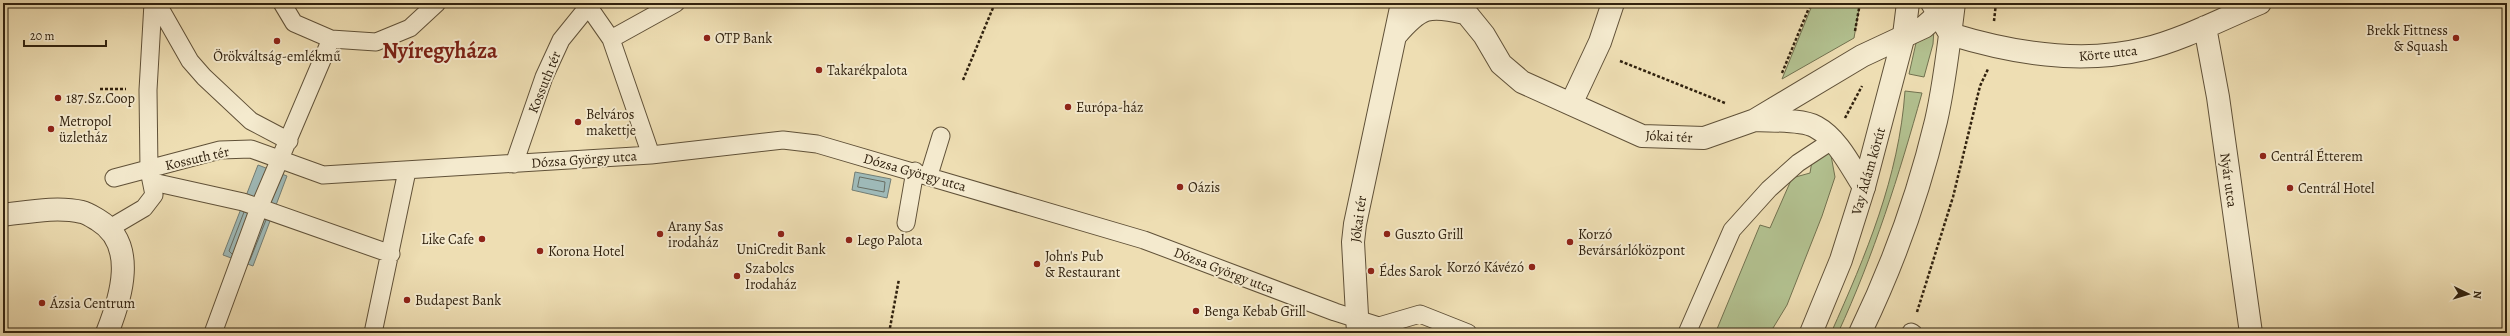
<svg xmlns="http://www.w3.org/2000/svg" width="2510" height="336" font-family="Alegreya,serif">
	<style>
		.green { fill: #b3c291; stroke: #727250 }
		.water { fill: #9eb9b7; stroke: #727d74 }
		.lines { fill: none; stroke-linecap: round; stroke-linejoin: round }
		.shore { stroke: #686e63; stroke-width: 1 }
		.pedestrian-casing { stroke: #605138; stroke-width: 19 }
		.minor-casing { stroke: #605138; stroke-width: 24 }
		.tertiary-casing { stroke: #605138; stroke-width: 24 }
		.path { stroke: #31220f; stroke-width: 2.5; stroke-dasharray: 3 2; stroke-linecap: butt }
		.pedestrian { stroke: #f4eace; stroke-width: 17 }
		.minor { stroke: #f4eace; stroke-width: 22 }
		.tertiary { stroke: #f4eace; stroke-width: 22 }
		.poi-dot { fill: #8f2418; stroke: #f4eace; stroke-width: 1.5 }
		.labels { text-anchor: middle; stroke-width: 4; stroke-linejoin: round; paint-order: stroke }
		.poi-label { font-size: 14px; fill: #31220f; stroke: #f4eace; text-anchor: start }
		.street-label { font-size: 14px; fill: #31220f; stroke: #f4eace }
		.town-label { font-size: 22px; font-weight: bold; fill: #7a1f14; stroke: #f4eace }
	</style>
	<rect width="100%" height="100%" fill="#eedeb3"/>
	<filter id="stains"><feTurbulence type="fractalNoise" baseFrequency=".005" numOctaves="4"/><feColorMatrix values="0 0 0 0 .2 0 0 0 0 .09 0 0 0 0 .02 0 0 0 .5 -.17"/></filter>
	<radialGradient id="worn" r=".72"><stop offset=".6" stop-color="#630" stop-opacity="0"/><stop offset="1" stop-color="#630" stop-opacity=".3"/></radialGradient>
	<path class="green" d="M 1813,3 L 1860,3 L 1854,38 L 1782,79 Z
		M 1934,29 L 1933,44 L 1924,77 L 1909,74 L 1916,43 Z
		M 1905,91 L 1922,93 C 1899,175 1874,255 1838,333 L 1831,333 C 1866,255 1899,177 1905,91 Z
		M 1830,150 L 1835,177 L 1822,216 L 1787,305 L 1770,333 L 1727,333 L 1717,329 L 1760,225 L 1770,228 L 1792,178 L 1810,173 L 1812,161 Z"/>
	<path class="water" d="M 258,165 L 287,176 L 253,266 L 223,255 Z
		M 855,172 L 891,179 L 887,198 L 852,190 Z"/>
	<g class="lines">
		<path class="shore" d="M 860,177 L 885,182 L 884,192 L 858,187 Z
			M 232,254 L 229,251 L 244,212
			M 250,260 L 266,220"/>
		<g class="pedestrian-casing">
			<path id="pedestrian" d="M 157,3 L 190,61 L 204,77 L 251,121 L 289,141
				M 282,3 L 294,23 L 331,39 L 376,42 L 410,28 L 437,3
				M 586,3 L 611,39 L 651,155
				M 611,39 L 676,3
				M 514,164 L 544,77 L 561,40 L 591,3
				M 929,175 L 941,136
				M 114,178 L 220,150 L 251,149 L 323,175 L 651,155 L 783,140 L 817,144 L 1144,240 L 1335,312 L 1379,326
				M 153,182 L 243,202 L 391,254
				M 906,223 L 915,171
				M 110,228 L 144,208 L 154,195 L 149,170 L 148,90 L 153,3
				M 1379,326 L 1420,314 L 1468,333
				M 1911,332 L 1913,333
				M 213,333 L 259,208 L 331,39
				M 373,333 L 407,171
				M 1687,333 L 1732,230 L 1769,189 L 1798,163 L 1833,140"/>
		</g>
		<g class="minor-casing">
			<path id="minor" d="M 1458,3 L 1484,35 L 1501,64 L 1522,82 L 1642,136 L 1704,138 L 1755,120 L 1862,56 L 1924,27 L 1951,3
				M 2205,27 L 2218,97 L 2251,333
				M 1950,34 C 2012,53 2080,65 2144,49 C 2182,40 2224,18 2260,3
				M 1396,35 C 1420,7 1428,4 1465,13
				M 1571,104 L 1600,42 L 1613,3
				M 1755,120 C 1771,121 1802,119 1816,127 C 1838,139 1851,167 1864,187
				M 1358,333 L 1353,242 L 1355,224 L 1402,3"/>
		</g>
		<g class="tertiary-casing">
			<path id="tertiary" d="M 1932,3 L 1950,34
				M 3,215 C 28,212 57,206 82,212 C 87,213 93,217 98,220 C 138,244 121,298 107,333
				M 1811,333 L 1841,260 L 1864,187 L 1904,35 L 1908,3
				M 1860,333 C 1892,267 1919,192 1936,121 C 1945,82 1949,42 1954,3"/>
		</g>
		<path class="path" d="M 1994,21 L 1996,3
			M 1855,31 L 1860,3
			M 1620,61 L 1725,103
			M 1782,73 L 1811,3
			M 963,80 L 995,3
			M 100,89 L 126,89
			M 1845,118 L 1862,86
			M 1917,312 L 1953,197 L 1980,86 L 1988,69
			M 889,333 L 899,279"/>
		<use href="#pedestrian" class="pedestrian"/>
		<use href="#minor" class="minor"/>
		<use href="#tertiary" class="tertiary"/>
	</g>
	<g class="poi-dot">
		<circle cx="707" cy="38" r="4"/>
		<circle cx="2456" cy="38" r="4"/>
		<circle cx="277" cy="41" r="4"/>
		<circle cx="819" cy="70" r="4"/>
		<circle cx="58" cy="98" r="4"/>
		<circle cx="1068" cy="107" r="4"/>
		<circle cx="578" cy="122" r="4"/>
		<circle cx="51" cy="129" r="4"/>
		<circle cx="2263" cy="156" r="4"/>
		<circle cx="1180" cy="187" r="4"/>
		<circle cx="2290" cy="188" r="4"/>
		<circle cx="660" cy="234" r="4"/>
		<circle cx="781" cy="234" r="4"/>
		<circle cx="1387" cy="234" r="4"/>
		<circle cx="482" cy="239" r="4"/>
		<circle cx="849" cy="240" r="4"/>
		<circle cx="1570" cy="242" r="4"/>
		<circle cx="540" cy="251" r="4"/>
		<circle cx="1037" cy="264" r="4"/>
		<circle cx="1532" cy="267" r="4"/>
		<circle cx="1371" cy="271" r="4"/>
		<circle cx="737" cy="276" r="4"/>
		<circle cx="407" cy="300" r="4"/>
		<circle cx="42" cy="303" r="4"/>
		<circle cx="1196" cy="311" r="4"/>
	</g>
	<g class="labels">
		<g class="poi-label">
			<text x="2448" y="35" text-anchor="end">Brekk Fittness<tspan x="2448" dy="16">&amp; Squash</tspan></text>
			<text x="715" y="43">OTP Bank</text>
			<text x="277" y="61" text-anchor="middle">Örökváltság-emlékmű</text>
			<text x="827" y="75">Takarékpalota</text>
			<text x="66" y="103">187.Sz.Coop</text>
			<text x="1076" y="112">Európa-ház</text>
			<text x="586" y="119">Belváros<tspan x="586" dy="16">makettje</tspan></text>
			<text x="59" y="126">Metropol<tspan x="59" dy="16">üzletház</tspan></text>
			<text x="2271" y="161">Centrál Étterem</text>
			<text x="1188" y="192">Oázis</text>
			<text x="2298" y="193">Centrál Hotel</text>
			<text x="668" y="231">Arany Sas<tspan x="668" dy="16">irodaház</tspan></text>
			<text x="1395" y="239">Guszto Grill</text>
			<text x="1578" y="239">Korzó<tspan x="1578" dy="16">Bevársárlóközpont</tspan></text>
			<text x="474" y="244" text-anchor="end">Like Cafe</text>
			<text x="857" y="245">Lego Palota</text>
			<text x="781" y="254" text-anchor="middle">UniCredit Bank</text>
			<text x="548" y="256">Korona Hotel</text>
			<text x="1045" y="261">John's Pub<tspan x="1045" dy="16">&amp; Restaurant</tspan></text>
			<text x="1524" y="272" text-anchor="end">Korzó Kávézó</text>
			<text x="745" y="273">Szabolcs<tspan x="745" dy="16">Irodaház</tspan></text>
			<text x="1379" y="276">Édes Sarok</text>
			<text x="415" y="305">Budapest Bank</text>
			<text x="50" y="308">Ázsia Centrum</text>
			<text x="1204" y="316">Benga Kebab Grill</text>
		</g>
		<g class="street-label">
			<text transform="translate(2108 53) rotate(-6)" y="5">Körte utca</text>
			<text transform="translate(544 82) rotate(-68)" y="5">Kossuth tér</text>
			<text transform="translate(1669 136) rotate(3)" y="5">Jókai tér</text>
			<text transform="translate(197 158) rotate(-13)" y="5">Kossuth tér</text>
			<text transform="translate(584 159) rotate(-4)" y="5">Dózsa György utca</text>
			<text transform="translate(1868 171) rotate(-74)" y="5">Vay Ádám körút</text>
			<text transform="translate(915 172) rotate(16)" y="5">Dózsa György utca</text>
			<text transform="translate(2229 180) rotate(82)" y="5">Nyár utca</text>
			<text transform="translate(1358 219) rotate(-82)" y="5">Jókai tér</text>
			<text transform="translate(1224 270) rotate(21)" y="5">Dózsa György utca</text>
		</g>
		<g class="town-label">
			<text x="440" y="58">Nyíregyháza</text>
		</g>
	</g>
	<rect width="2510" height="336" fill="none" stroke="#eedeb3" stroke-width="16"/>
	<rect x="4" y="4" width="2502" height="328" fill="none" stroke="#31220f" stroke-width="2"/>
	<rect x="8" y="8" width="2494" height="320" fill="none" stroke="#31220f"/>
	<g transform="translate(2468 294) rotate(95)" stroke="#f4eace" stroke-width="3" paint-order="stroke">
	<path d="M0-3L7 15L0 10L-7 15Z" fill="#31220f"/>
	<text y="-6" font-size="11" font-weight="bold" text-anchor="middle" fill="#31220f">N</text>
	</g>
	<path d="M24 40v6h82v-6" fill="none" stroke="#31220f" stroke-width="2"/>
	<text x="30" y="40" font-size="12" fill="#31220f" stroke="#f4eace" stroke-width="3" paint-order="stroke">20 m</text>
	<rect width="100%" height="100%" filter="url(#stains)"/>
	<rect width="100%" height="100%" fill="url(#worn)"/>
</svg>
